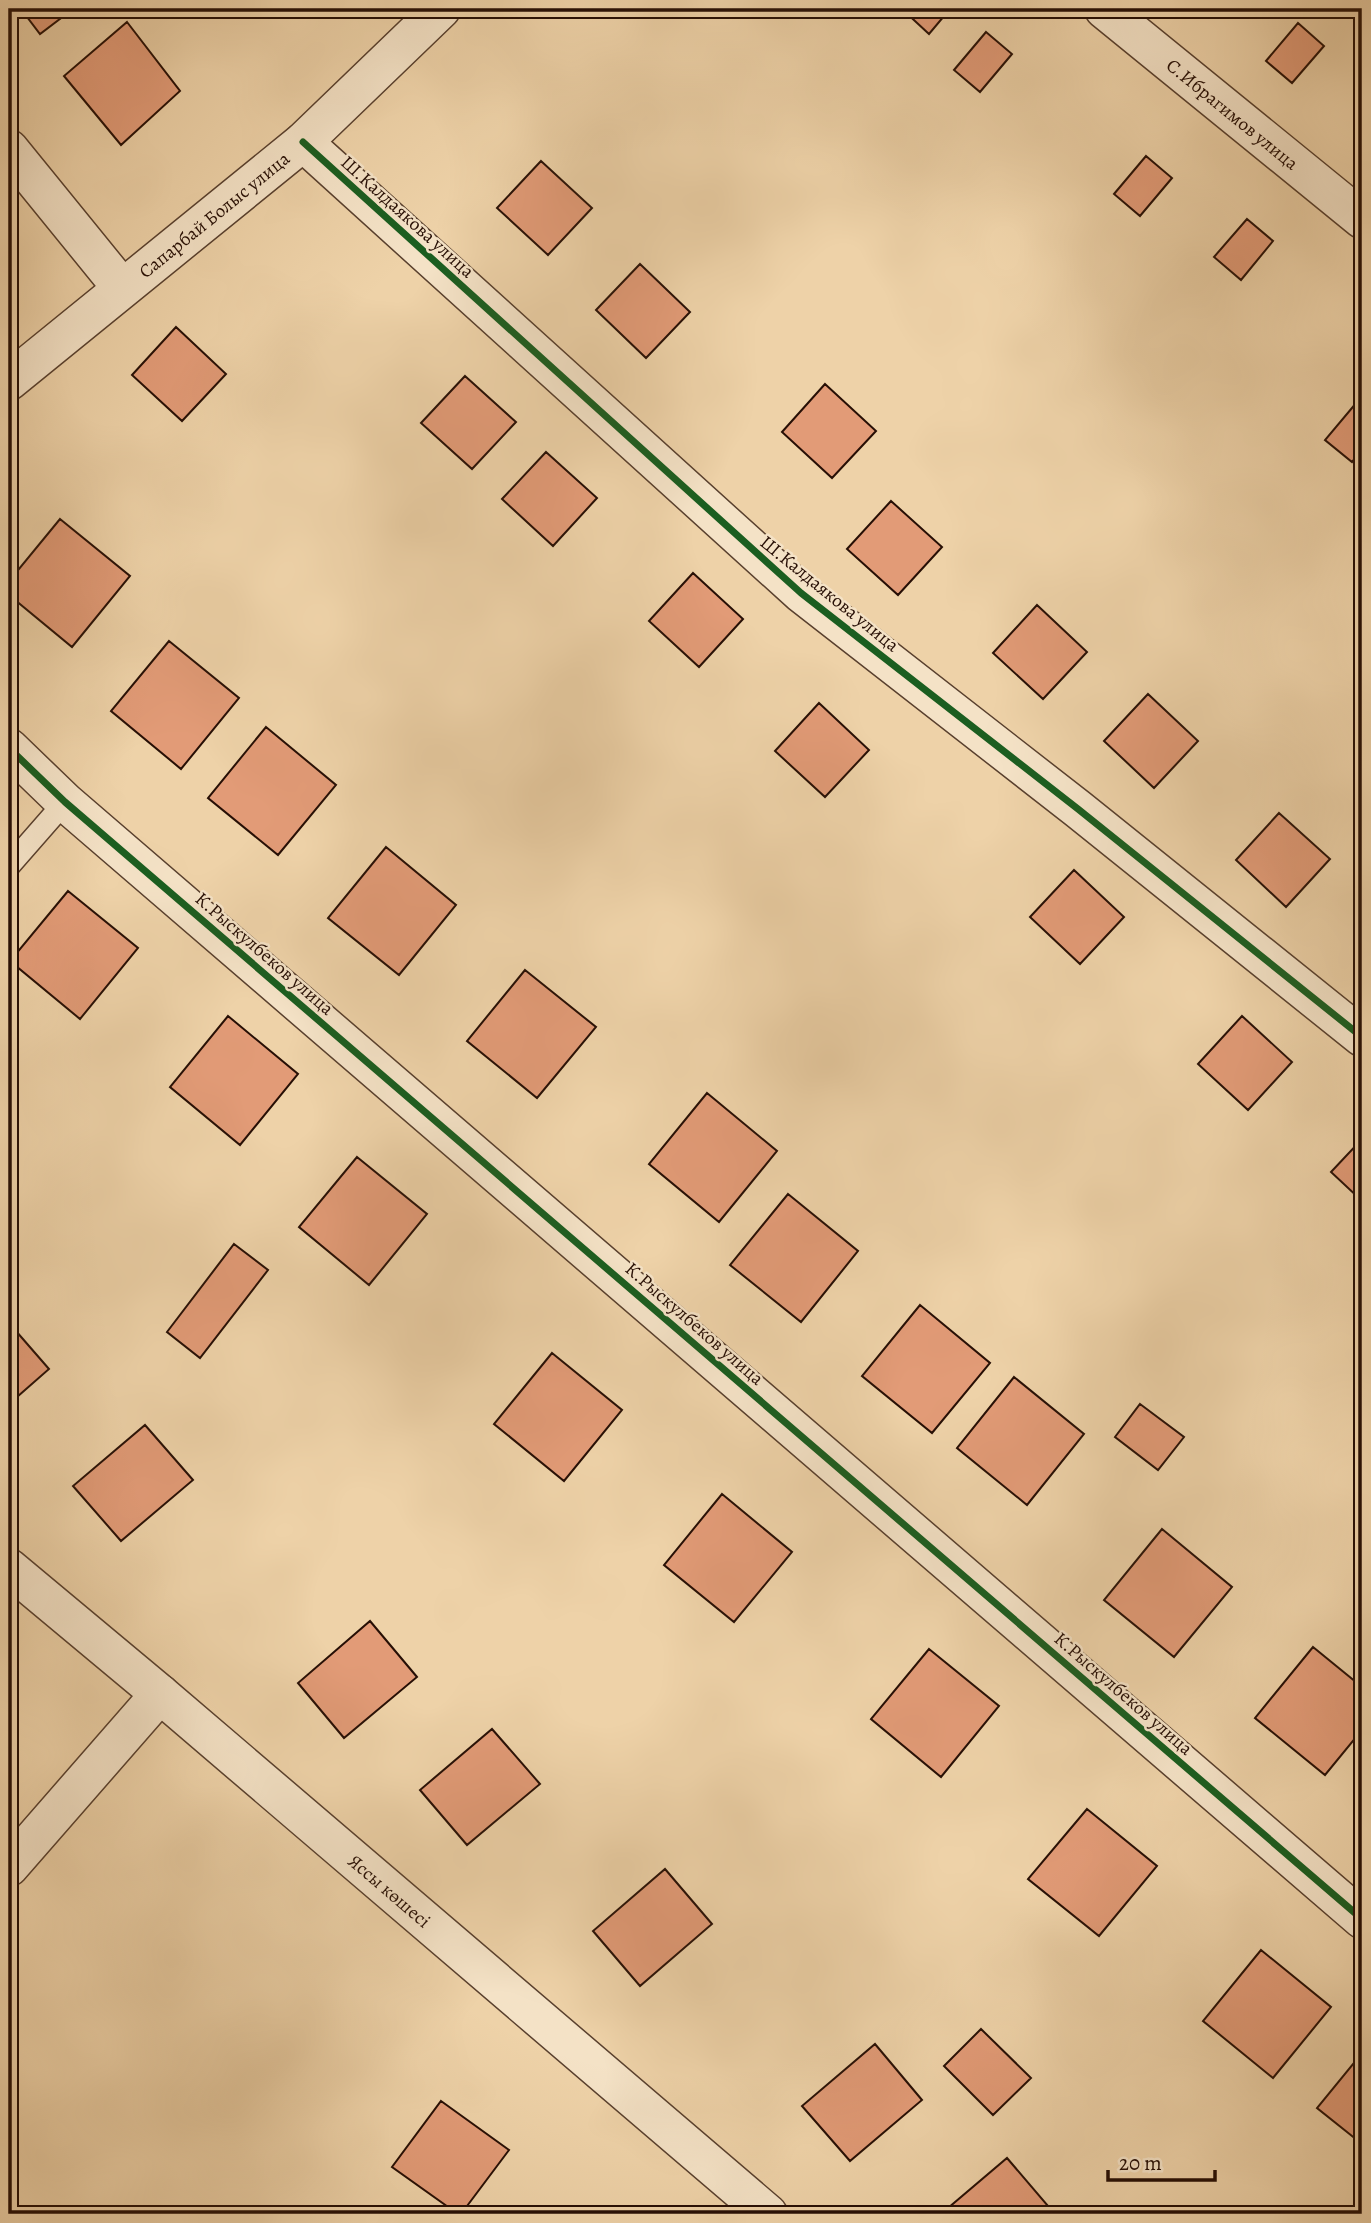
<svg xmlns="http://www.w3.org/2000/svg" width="1371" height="2223" font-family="Alegreya,serif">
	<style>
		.building { fill: #e29b77; stroke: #270f05; stroke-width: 2 }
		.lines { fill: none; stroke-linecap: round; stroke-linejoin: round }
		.service-casing { stroke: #59402e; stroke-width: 24 }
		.minor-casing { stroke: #59402e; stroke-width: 41 }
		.service { stroke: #f4e2c6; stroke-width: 21 }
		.minor { stroke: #f4e2c6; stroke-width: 38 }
		.cycleway-casing { stroke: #f4e2c6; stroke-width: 11 }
		.cycleway { stroke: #1b5e20; stroke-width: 7 }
		.labels { text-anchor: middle; stroke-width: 5; stroke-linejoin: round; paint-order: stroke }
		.street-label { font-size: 19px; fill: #270f05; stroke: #f4e2c6 }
	</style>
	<rect width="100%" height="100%" fill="#eed2a8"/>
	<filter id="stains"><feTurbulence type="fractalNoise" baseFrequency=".00286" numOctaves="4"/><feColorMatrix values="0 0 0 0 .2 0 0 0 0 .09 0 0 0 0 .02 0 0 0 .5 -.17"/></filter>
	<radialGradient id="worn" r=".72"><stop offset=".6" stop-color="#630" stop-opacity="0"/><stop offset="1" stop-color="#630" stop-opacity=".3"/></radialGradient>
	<path class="building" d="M 21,9 L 73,9 L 40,34 Z
		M 902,9 L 950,9 L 929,34 Z
		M 127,22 L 180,91 L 121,145 L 64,76 Z
		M 1298,23 L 1324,46 L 1292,83 L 1266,61 Z
		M 986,32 L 1012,54 L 980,92 L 954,70 Z
		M 1146,156 L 1172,178 L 1140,216 L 1114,194 Z
		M 541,161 L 592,208 L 548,255 L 497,208 Z
		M 1247,219 L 1273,241 L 1241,280 L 1214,257 Z
		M 640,264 L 690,312 L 646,358 L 596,310 Z
		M 176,327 L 226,374 L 182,421 L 132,375 Z
		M 465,376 L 516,422 L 472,469 L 421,423 Z
		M 825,384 L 876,431 L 832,478 L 782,432 Z
		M 1357,402 L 1362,406 L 1362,450 L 1352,462 L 1325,440 Z
		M 546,452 L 597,498 L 553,546 L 502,499 Z
		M 891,501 L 942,547 L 898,595 L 847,549 Z
		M 60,519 L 130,576 L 72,647 L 9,595 L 9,581 Z
		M 693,573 L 743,619 L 699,667 L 649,621 Z
		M 1037,605 L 1087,652 L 1043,699 L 993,653 Z
		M 169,641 L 239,698 L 181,769 L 111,711 Z
		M 1148,694 L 1198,741 L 1154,788 L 1104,741 Z
		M 819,703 L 869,750 L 825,797 L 775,751 Z
		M 266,727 L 336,785 L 278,855 L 208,798 Z
		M 1279,813 L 1330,859 L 1286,907 L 1236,860 Z
		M 386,847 L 456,905 L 399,975 L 328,918 Z
		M 1074,870 L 1124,917 L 1080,964 L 1030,917 Z
		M 68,891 L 138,948 L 80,1019 L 10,961 Z
		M 525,970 L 596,1027 L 537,1098 L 467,1041 Z
		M 228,1016 L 298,1074 L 240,1145 L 170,1087 Z
		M 1242,1016 L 1292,1062 L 1248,1110 L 1198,1064 Z
		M 707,1093 L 777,1151 L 719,1222 L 649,1164 Z
		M 1362,1139 L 1362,1201 L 1331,1172 Z
		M 357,1157 L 427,1214 L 369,1285 L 299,1227 Z
		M 788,1194 L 858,1251 L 801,1322 L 730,1265 Z
		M 234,1244 L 268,1270 L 200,1358 L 167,1332 Z
		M 920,1305 L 990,1363 L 932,1433 L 862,1376 Z
		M 9,1323 L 49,1369 L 9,1404 Z
		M 552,1353 L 622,1410 L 564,1481 L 494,1424 Z
		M 1014,1377 L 1084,1434 L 1027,1505 L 957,1448 Z
		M 1140,1404 L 1184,1437 L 1158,1470 L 1115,1437 Z
		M 145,1425 L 193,1480 L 121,1541 L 73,1486 Z
		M 722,1494 L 792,1552 L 734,1622 L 664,1565 Z
		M 1162,1529 L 1232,1587 L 1174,1657 L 1104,1600 Z
		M 370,1621 L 417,1677 L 344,1738 L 298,1683 Z
		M 1313,1647 L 1362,1687 L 1362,1730 L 1325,1775 L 1255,1718 Z
		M 929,1649 L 999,1706 L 941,1777 L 871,1719 Z
		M 492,1729 L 540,1784 L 467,1845 L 420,1790 Z
		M 1087,1809 L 1157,1866 L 1099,1936 L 1028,1879 Z
		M 665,1869 L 712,1924 L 640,1986 L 593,1931 Z
		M 1261,1950 L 1331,2007 L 1273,2078 L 1203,2021 Z
		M 981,2029 L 1031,2078 L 993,2115 L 944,2066 Z
		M 875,2044 L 922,2100 L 850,2161 L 802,2106 Z
		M 1362,2053 L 1362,2144 L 1317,2108 Z
		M 441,2101 L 509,2150 L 461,2214 L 458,2214 L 392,2167 Z
		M 1007,2158 L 1054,2213 L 941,2214 Z"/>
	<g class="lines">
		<g class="service-casing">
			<path id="service" d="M 9,866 L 65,802"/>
		</g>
		<g class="minor-casing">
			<g id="minor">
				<path id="s1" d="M 1104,9 L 1362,219"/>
				<path d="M 303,142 L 801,593 L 1078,809 L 1362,1037"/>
				<path d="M 9,149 L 122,288"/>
				<path id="s2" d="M 9,381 L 303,142 L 441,9"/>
				<path d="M 9,748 L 65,802 L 1362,1919"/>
				<path id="s3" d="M 9,1568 L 160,1694 L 768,2214"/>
				<path d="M 9,1867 L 160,1694"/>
			</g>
		</g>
		<use href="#service" class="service"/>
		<use href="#minor" class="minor"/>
		<g class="cycleway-casing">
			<path id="cycleway" d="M 303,142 L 801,593 L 1078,809 L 1362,1037
				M 9,748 L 65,802 L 1362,1919"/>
		</g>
		<use href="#cycleway" class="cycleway"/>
	</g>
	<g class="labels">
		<g class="street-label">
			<text dy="7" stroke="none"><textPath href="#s1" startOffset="166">С.Ибрагимов улица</textPath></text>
			<text dy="7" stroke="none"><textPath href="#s2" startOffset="264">Сапарбай Болыс улица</textPath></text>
			<text transform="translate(408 216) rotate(42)" y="7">Ш.Калдаякова улица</text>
			<text transform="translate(830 593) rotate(39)" y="7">Ш.Калдаякова улица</text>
			<text transform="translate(265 953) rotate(41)" y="7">К.Рыскулбеков улица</text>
			<text transform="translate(695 1323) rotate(41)" y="7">К.Рыскулбеков улица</text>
			<text transform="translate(1124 1693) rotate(41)" y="7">К.Рыскулбеков улица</text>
			<text dy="7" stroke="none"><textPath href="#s3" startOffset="499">Яссы көшесі</textPath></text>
		</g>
	</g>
	<rect width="1371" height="2223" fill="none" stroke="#eed2a8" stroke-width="35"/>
	<rect x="10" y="10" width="1350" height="2202" fill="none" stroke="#270f05" stroke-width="3.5"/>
	<rect x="18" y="18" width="1336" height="2188" fill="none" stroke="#270f05" stroke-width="2"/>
	<path d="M1108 2170v10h107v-10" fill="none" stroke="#270f05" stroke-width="3.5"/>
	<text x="1119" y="2170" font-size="21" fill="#270f05" stroke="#f4e2c6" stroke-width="5" paint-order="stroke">20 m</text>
	<rect width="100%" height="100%" filter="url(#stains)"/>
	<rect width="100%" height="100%" fill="url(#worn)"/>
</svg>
